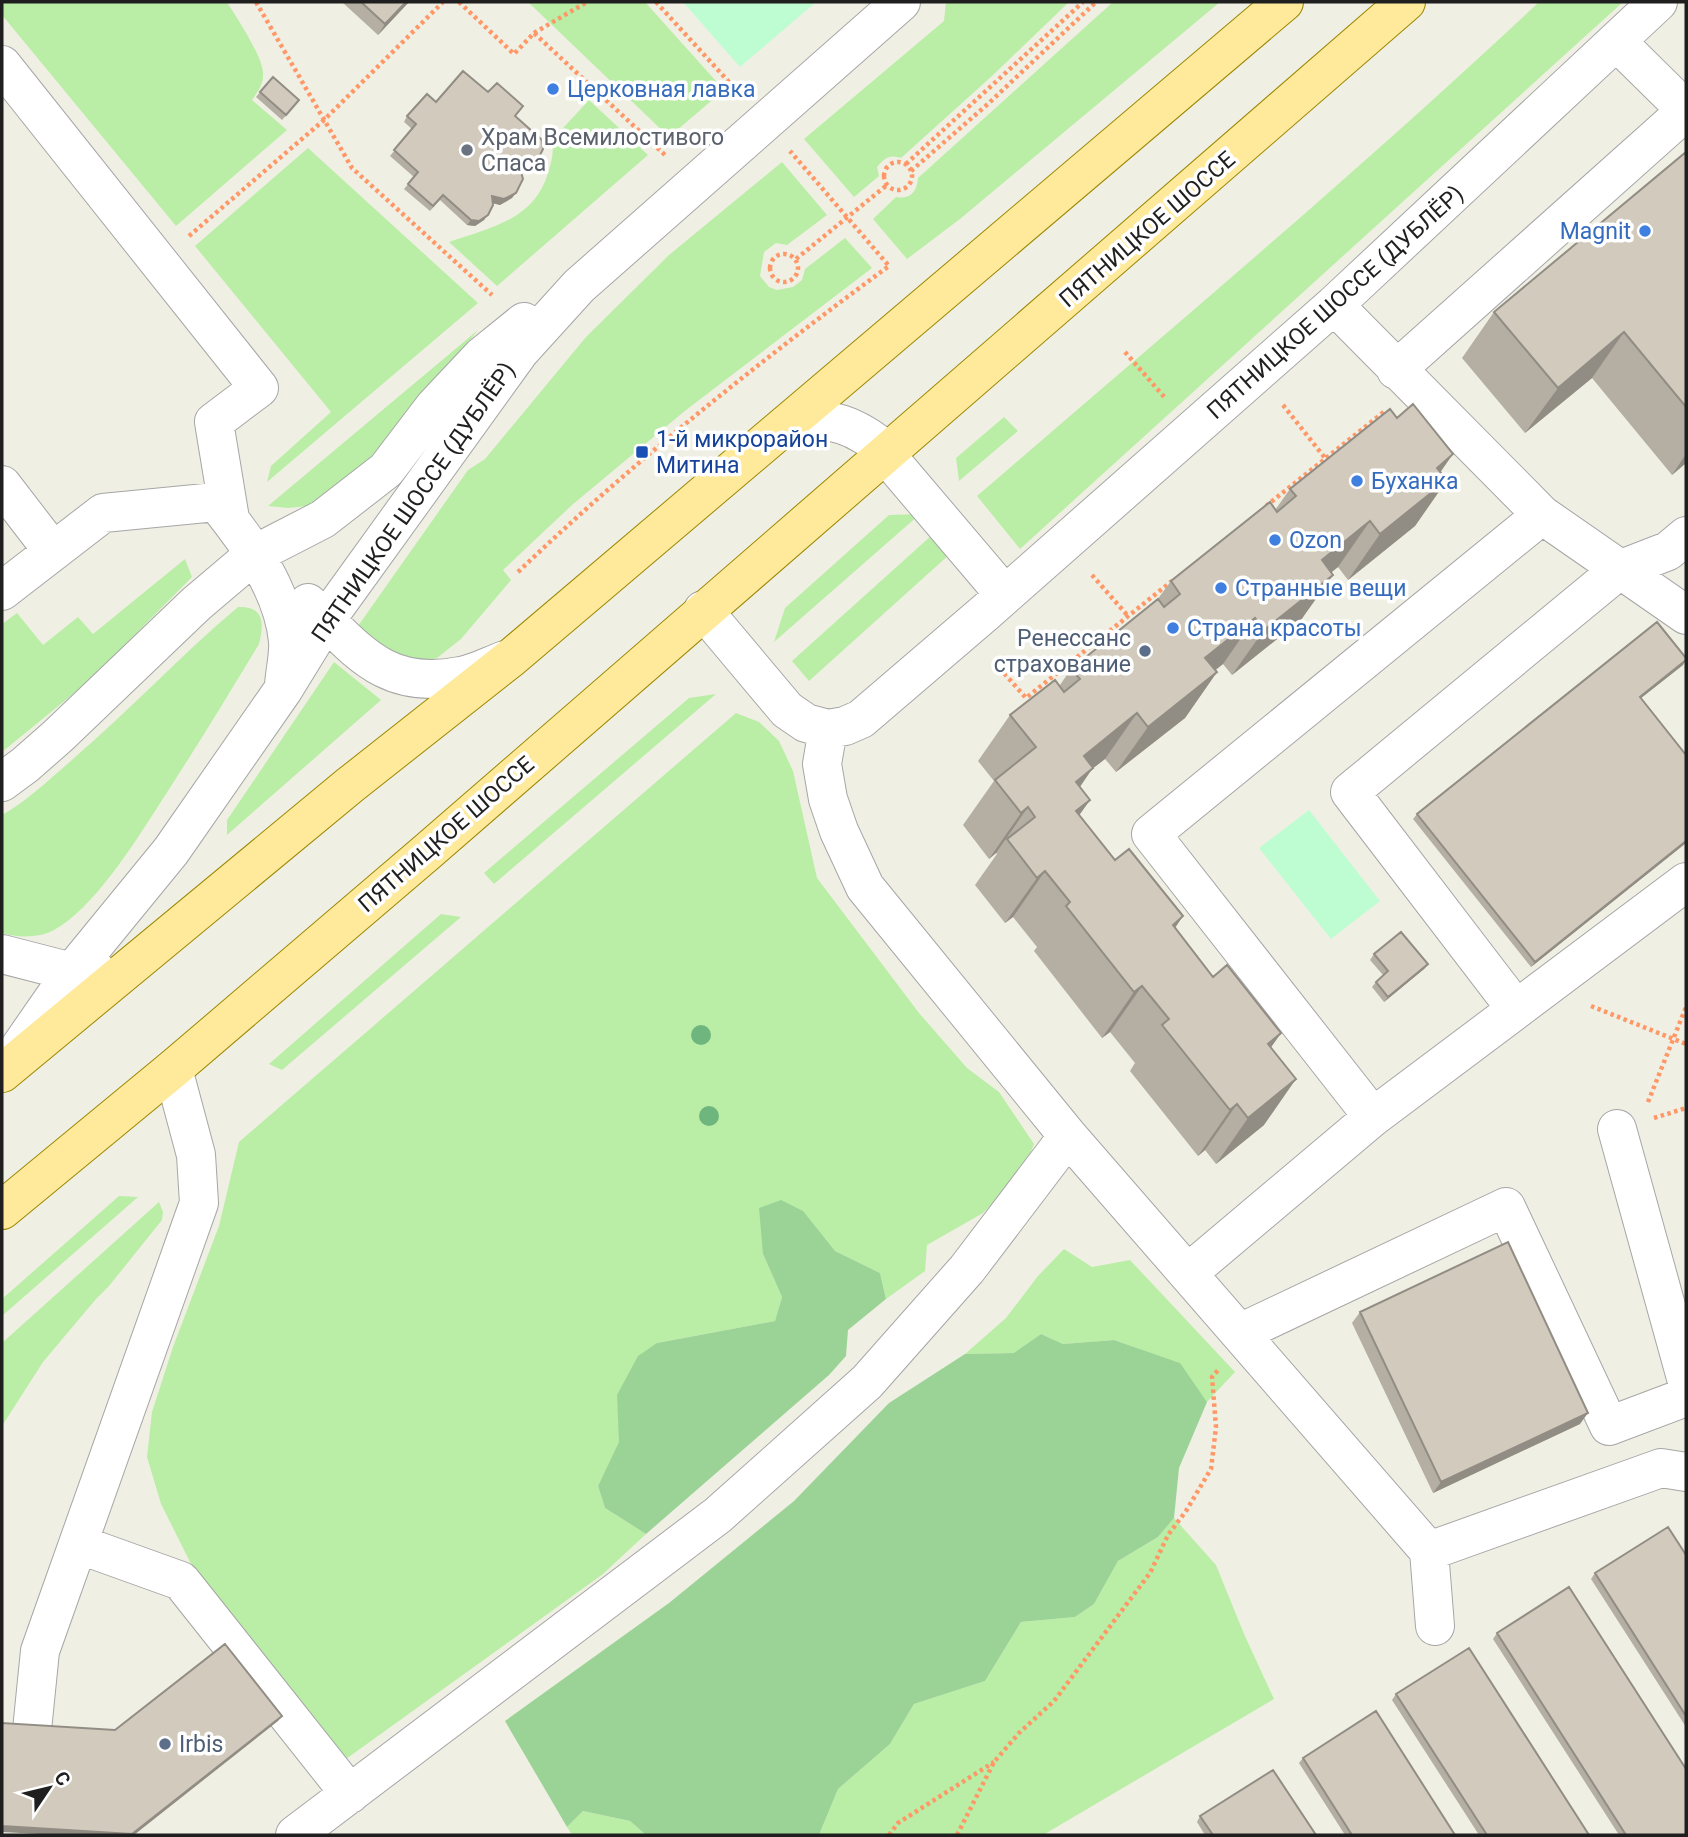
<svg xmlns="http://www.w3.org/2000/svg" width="1688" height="1837" font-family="Roboto,sans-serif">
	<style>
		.grass { fill: #baeea6 }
		.forest { fill: #9bd396 }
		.park { fill: #befdd1 }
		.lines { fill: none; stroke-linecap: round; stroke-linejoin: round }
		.minor-casing { stroke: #a6a6a6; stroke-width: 40 }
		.major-casing { stroke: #9a8800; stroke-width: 40 }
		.path { stroke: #ff9767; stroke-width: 4.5; stroke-dasharray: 3.5 3.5; stroke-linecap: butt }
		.minor { stroke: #fff; stroke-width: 38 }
		.major { stroke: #ffe99b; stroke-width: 38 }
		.tree { fill: #6eb57e }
		.wall { fill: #b4aea3 }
		.shaded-wall { fill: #928d84 }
		.building { fill: #d1cabd; stroke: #928d84; stroke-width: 2 }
		.shop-dot { fill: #3f7fe0; stroke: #fff; stroke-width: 2.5 }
		.worship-dot { fill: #6b7280; stroke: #fff; stroke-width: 2.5 }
		.transit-dot { fill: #1a4fb4; stroke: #fff; stroke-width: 2.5 }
		.service-dot { fill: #5c6f8a; stroke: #fff; stroke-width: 2.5 }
		.labels { text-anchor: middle; stroke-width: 7; stroke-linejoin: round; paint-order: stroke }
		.shop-label { font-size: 23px; fill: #366cbe; stroke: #fff; text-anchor: start }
		.worship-label { font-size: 23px; fill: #5b616d; stroke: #fff; text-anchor: start }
		.street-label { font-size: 23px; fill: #1f1f1f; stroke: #fff }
		.transit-label { font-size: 23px; fill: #164399; stroke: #fff; text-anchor: start }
		.service-label { font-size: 23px; fill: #4e5e75; stroke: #fff; text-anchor: end }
	</style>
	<rect width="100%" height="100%" fill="#f0efe4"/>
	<path class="grass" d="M 2,2 L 227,2 C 236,17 265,59 263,76 C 263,85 257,93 252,100 L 287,130 L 176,226 L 2,15 Z
		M 528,2 L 645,2 L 724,90 L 669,137 Z
		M 946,2 L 1069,2 L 992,76 L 901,158 C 889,154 885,158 877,167 L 879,176 L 854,197 L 804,139 L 944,21 Z
		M 1113,2 L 1220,2 L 960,219 L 907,259 L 873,219 L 896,197 C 911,200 917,191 918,178 Z
		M 1539,2 L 1623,2 L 1020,549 L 977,496 C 1166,333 1357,173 1539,2 Z
		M 589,100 L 648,155 L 497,286 L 449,242 C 490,228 534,220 548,173 C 552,161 554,152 552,140 Z
		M 308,148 L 478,303 L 267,482 L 271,466 L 331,412 L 195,246 Z
		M 782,162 L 827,215 L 787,245 L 776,243 L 764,252 L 760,276 L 769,287 L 777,290 L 793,287 L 802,280 L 805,269 L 845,238 L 872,268 L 686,410 L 572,505 L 503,570 L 511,580 L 461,639 L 437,658 L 423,662 L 389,656 L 358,626 L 468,470 L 485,459 L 586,337 L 669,255 Z
		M 478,330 L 421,403 L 355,476 L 308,506 L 288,508 L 268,506 Z
		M 1004,417 L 1018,431 L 959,481 L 956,458 Z
		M 919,514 L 919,515 L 774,642 L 785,608 L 889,515 Z
		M 932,535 L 950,554 L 809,681 L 792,661 Z
		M 185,559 L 192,577 L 89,681 L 2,752 L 2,624 L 17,613 L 43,645 L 78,617 L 93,634 Z
		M 238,607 C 265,606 264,624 259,644 C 226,699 192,754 157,808 C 133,845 93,909 54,930 C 39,938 18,938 2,933 L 2,815 C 28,800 50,779 73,759 C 130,710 181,655 238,607 Z
		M 334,662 L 381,700 L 227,835 L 227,820 Z
		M 716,694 L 494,884 L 484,873 L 689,698 Z
		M 736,713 L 759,722 L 779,741 L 793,771 L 817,878 L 919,1013 L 967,1068 L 999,1092 L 1034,1144 L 1023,1172 L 983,1213 L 927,1245 L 925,1271 L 886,1299 L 880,1273 L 835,1251 L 763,1254 L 782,1297 L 775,1321 L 657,1343 L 617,1395 L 620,1442 L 598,1486 L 605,1508 L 646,1534 L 603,1574 L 346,1759 L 191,1564 L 161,1504 L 147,1457 L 152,1412 L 173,1347 L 219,1226 L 239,1142 Z
		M 441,914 L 461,917 L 282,1070 L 269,1064 Z
		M 119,1196 L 138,1197 L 2,1316 L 2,1299 Z
		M 159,1202 L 163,1212 L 162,1220 L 109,1286 L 96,1299 L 43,1362 L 2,1426 L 2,1343 Z
		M 1064,1249 L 1092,1267 L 1130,1260 L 1235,1372 L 1207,1402 L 1179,1363 L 1114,1340 L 1063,1344 L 1041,1334 L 1015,1353 L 965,1354 L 1006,1318 L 1038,1276 Z
		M 1174,1518 L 1216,1565 L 1244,1634 L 1274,1699 L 1043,1835 L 819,1835 L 838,1789 L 890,1744 L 914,1704 L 985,1681 L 1021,1622 L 1075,1617 L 1094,1604 L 1118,1561 L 1158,1537 Z
		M 583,1811 L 630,1821 L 646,1835 L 572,1835 L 567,1827 Z"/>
	<path class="forest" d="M 781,1200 L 803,1211 L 835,1251 L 880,1273 L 886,1299 L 848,1330 L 846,1356 L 829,1375 L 646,1534 L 605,1508 L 598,1486 L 619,1442 L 617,1395 L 638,1356 L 657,1343 L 775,1321 L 782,1297 L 763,1254 L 759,1208 Z
		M 1041,1334 L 1063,1344 L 1114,1340 L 1180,1363 L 1207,1402 L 1179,1468 L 1174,1518 L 1158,1537 L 1118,1561 L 1094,1604 L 1075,1617 L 1021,1622 L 985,1681 L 914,1704 L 890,1744 L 838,1789 L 819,1835 L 646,1835 L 630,1821 L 583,1811 L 567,1827 L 505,1721 L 669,1603 L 794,1501 L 889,1403 L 965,1354 L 1014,1353 Z"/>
	<path class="park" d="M 683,2 L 816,2 L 740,67 Z
		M 1309,810 L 1380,901 L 1331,939 L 1259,848 Z"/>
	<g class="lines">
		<g class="minor-casing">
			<path id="minor" d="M 1617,42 L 1686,110
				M 2,65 L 259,388 L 214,422 L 230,519
				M 1334,305 L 1542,515 L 1151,834 L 1373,1117
				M 1396,370 L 1686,111
				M 786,425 C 823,417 844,420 875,442 L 1005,595
				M 2,485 L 52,550
				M 1542,515 L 1686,615
				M 2,591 L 103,513 L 216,502 C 248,542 283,589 288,641 C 289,655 285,671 284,685
				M 308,603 C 357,649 384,691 460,676 C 475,674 491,665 505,660
				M 703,610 L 787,710 L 806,723 L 828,729 L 845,726 L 861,719 L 987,611 L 1334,305 L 1658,2
				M 828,729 L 822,764 L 828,799 L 839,831 L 865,887 L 1068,1136 L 1429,1551 L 1435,1626
				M 2,782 L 25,765 L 58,736 L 196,604 L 255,554 L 323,519 L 386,470 L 434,407 L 482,356 L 524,322
				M 2,954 L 72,972 L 95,969
				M 1516,1009 L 1350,792 L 1619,570 L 1668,551 L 1686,536
				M 13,1057 L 72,972 L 171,851 L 283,690 L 326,620 L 520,351 L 579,286 L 901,2
				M 1617,1129 L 1686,1378
				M 1188,1273 L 1373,1117 L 1686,882
				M 1240,1333 L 1506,1207 L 1609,1426 L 1686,1397
				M 78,1544 L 181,1581 L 350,1794
				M 1429,1551 L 1661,1468 L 1686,1472
				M 32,1730 L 40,1651 L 199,1203 L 196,1155 L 173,1069
				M 295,1835 L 718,1515 L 867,1382 L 967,1269 L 1068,1136"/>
		</g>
		<g class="major-casing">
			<path id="major" d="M 2,1073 L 350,785 L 511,658 L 1284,2
				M 2,1210 L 173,1069 L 427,852 L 1406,2"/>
		</g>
		<path class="path" d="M 256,2 L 352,168 L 492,295
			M 459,2 L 514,54 L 534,33 L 665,155
			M 656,2 L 739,93
			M 534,33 L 587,2
			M884 176a14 14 0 1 1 28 0a14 14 0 1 1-28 0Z
			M 906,164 L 1083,2
			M 911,171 L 989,103 L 1096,2
			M 189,236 L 324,120 L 443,2
			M770 268a14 14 0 1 1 28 0a14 14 0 1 1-28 0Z
			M 796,259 L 887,185
			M 1125,352 L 1166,399
			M 1283,405 L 1325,458
			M 1266,506 L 1385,411
			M 518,572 C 634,461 760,361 889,266 L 790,151
			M 1092,575 L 1128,616
			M 995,663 L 1026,698 L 1172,581
			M 1591,1006 L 1686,1044
			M 1648,1102 L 1686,1007
			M 1654,1118 L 1686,1108
			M 889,1835 L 898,1823 L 994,1762
			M 957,1835 L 994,1762 L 1019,1733 L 1054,1701 L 1150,1573 L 1168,1535 L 1186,1511 L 1211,1469 L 1216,1427 L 1212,1377 L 1219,1369"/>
		<use href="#minor" class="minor"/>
		<use href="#major" class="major"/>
	</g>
	<g class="tree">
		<circle cx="701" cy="1035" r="10"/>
		<circle cx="709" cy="1116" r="10"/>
	</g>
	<path class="wall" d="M 342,2 L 409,2 L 378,35 Z
		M 260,92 L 295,106 L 282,120 L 256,97 Z
		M 436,102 L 515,117 L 534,165 L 524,171 L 521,171 L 512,198 L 500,205 L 493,203 L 484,220 L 475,226 L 467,225 L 440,200 L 430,211 L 404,189 L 414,177 L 390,156 L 412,129 L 404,122 L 407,116 Z
		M 1686,152 L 1686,463 L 1672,475 L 1592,378 L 1525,433 L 1462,358 L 1494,312 Z
		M 1440,473 L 1447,480 L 1415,526 L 1348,580 L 1338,567 L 1331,572 L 1301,620 L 1232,675 L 1223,664 L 1215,670 L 1217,672 L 1185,718 L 1116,772 L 1105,759 L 1092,769 L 1080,787 L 1090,800 L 1079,815 L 1115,860 L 1183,916 L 1175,928 L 1213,977 L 1281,1033 L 1271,1047 L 1264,1125 L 1216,1164 L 1205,1150 L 1198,1156 L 1130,1071 L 1135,1063 L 1110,1032 L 1102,1038 L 1034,951 L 1037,947 L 1013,917 L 1005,923 L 975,885 L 997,854 L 996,853 L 989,859 L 963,825 L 994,781 L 978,761 L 1010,715 L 1060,685 L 1071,669 L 1157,600 L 1171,581 L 1275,510 L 1290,489 Z
		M 1683,665 L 1641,698 L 1686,755 L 1686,843 L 1531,967 L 1413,819 L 1417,814 Z
		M 1374,954 L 1428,964 L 1424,969 L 1384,1002 L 1372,987 L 1376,982 L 1383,975 L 1370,960 Z
		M 1360,1312 L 1580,1424 L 1433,1493 L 1352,1323 Z
		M 1686,1555 L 1686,1727 L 1591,1579 L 1595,1573 Z
		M 1497,1633 L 1686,1835 L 1619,1835 L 1493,1639 Z
		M 1396,1694 L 1589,1835 L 1479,1835 L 1392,1700 Z
		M 1303,1758 L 1455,1835 L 1345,1835 L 1299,1763 Z
		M 1200,1816 L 1316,1835 L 1205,1835 L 1197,1822 Z"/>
	<path class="shaded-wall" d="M 406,2 L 409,2 L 378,35 L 385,24 Z
		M 538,159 L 534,165 L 524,171 L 516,171 L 519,165 Z
		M 516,193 L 512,198 L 500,205 L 488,202 L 492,196 Z
		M 488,215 L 484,220 L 475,226 L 467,225 L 471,220 Z
		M 1624,332 L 1592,378 L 1525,433 L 1558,388 Z
		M 1453,454 L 1421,500 L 1437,468 Z
		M 1686,454 L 1686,463 L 1672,475 Z
		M 1447,480 L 1415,526 L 1348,580 L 1380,534 Z
		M 1370,521 L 1338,567 L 1290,606 L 1322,560 Z
		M 1333,575 L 1301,620 L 1232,675 L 1264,630 Z
		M 1255,618 L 1223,664 L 1173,704 L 1205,658 Z
		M 1686,660 L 1683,665 L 1636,702 L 1640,697 Z
		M 1217,672 L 1185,718 L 1116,772 L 1148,727 Z
		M 1137,713 L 1105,759 L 1092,769 L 1061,814 L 1084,756 Z
		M 1090,800 L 1058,845 L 1076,811 Z
		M 1028,807 L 996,853 L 989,859 L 1021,813 Z
		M 1686,841 L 1686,843 L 1531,967 L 1535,962 Z
		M 1045,871 L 1013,917 L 1005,923 L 1037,878 Z
		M 1183,916 L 1151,962 L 1173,925 Z
		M 1428,964 L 1424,969 L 1384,1002 L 1388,997 Z
		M 1142,986 L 1110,1032 L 1102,1038 L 1134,992 Z
		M 1281,1033 L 1249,1079 L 1268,1044 Z
		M 1296,1079 L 1264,1125 L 1216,1164 L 1248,1118 Z
		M 1237,1104 L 1205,1150 L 1198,1156 L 1230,1110 Z
		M 1588,1413 L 1580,1424 L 1433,1493 L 1441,1482 Z
		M 282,1716 L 278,1721 L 134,1835 L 58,1835 L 2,1832 L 2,1826 Z"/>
	<path class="building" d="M 361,2 L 406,2 L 385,24 Z
		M 463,71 L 488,92 L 497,83 L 523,106 L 515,116 L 542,140 L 543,149 L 538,159 L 528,166 L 519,165 L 523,179 L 516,193 L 504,199 L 492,196 L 493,205 L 488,215 L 479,221 L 471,220 L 443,195 L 433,206 L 408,184 L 418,172 L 394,150 L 416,124 L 407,116 L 427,94 L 436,102 Z
		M 273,77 L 299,100 L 286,115 L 260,92 Z
		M 1686,152 L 1686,407 L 1624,332 L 1558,388 L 1494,312 Z
		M 1413,404 L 1453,454 L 1437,468 L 1447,480 L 1380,534 L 1370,521 L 1322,560 L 1333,575 L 1264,630 L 1255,618 L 1205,658 L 1217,672 L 1148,727 L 1137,713 L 1084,756 L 1093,768 L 1076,782 L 1090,800 L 1076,811 L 1115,860 L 1129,849 L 1183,916 L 1173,925 L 1213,977 L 1227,965 L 1281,1033 L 1268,1044 L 1296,1079 L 1248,1118 L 1237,1104 L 1230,1110 L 1162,1025 L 1169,1019 L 1142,986 L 1134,992 L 1066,906 L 1070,902 L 1045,871 L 1037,878 L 1007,839 L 1035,817 L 1028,807 L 1021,813 L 995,780 L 1036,747 L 1010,715 L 1055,680 L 1064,692 L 1080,679 L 1071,669 L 1158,599 L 1164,607 L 1180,594 L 1171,581 L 1270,502 L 1277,512 L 1296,496 L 1290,489 L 1390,409 L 1397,418 Z
		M 1657,622 L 1686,658 L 1686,660 L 1640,697 L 1686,755 L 1686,841 L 1535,962 L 1417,814 Z
		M 1401,932 L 1428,964 L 1388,997 L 1376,982 L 1388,971 L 1374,954 Z
		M 1508,1242 L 1588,1413 L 1441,1482 L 1360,1312 Z
		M 1668,1527 L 1686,1555 L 1686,1716 L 1595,1573 Z
		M 1569,1587 L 1686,1769 L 1686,1835 L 1626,1835 L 1497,1633 Z
		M 225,1644 L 282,1716 L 132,1834 L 2,1826 L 2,1723 L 115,1730 Z
		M 1469,1648 L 1589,1835 L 1487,1835 L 1396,1694 Z
		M 1376,1711 L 1455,1835 L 1352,1835 L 1303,1758 Z
		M 1273,1770 L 1316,1835 L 1213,1835 L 1200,1816 Z"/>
	<g class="shop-dot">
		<circle cx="553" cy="89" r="7"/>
		<circle cx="1645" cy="231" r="7"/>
		<circle cx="1357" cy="481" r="7"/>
		<circle cx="1275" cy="540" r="7"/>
		<circle cx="1221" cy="588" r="7"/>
		<circle cx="1173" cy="628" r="7"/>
	</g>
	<circle class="worship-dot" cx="467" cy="150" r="7"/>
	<rect class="transit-dot" x="635" y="445" width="14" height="14" rx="3.5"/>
	<g class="service-dot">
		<circle cx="1145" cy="651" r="7"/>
		<circle cx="165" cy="1744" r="7"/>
	</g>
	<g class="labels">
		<g class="shop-label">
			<text x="567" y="97">Церковная лавка</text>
			<text x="1631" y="239" text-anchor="end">Magnit</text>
			<text x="1371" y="489">Буханка</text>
			<text x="1289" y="548">Ozon</text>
			<text x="1235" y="596">Странные вещи</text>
			<text x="1187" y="636">Страна красоты</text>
		</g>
		<g class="worship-label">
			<text x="481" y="145">Храм Всемилостивого<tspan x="481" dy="26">Спаса</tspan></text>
		</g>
		<g class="street-label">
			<text transform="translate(1147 229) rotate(-41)" y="8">ПЯТНИЦКОЕ ШОССЕ</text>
			<text transform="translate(1335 302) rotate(-42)" y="8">ПЯТНИЦКОЕ ШОССЕ (ДУБЛЁР)</text>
			<text transform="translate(413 502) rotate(-55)" y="8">ПЯТНИЦКОЕ ШОССЕ (ДУБЛЁР)</text>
			<text transform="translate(446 834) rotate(-41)" y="8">ПЯТНИЦКОЕ ШОССЕ</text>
		</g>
		<g class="transit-label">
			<text x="656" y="447">1-й микрорайон<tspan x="656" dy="26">Митина</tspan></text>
		</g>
		<g class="service-label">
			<text x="1131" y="646">Ренессанс<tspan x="1131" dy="26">страхование</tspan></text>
			<text x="179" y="1752" text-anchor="start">Irbis</text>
		</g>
	</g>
	<rect width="1688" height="1837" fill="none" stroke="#1f1f1f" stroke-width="7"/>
	<g transform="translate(49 1788) rotate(55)" stroke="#ffffff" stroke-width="5" paint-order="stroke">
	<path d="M0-5L12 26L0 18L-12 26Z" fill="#1f1f1f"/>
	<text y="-10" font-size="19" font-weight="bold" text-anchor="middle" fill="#1f1f1f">С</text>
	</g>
</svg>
